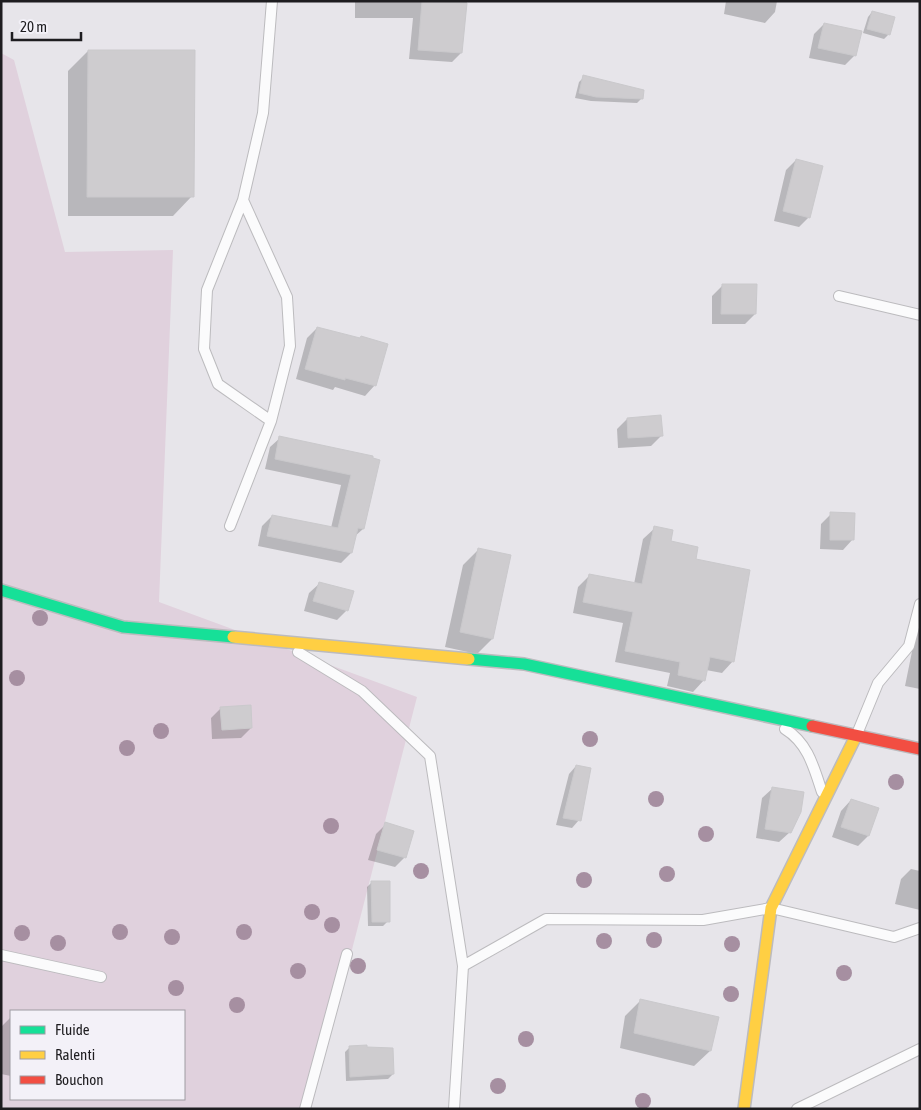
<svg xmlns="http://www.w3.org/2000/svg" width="921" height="1110" font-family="'Asap Condensed',sans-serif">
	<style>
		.green { fill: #e0d1dd; fill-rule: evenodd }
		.shadow { fill: #0003 }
		.building { fill: #cecccf; stroke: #cac9cc }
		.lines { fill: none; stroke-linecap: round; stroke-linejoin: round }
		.lane-casing { stroke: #bcbbbe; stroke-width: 12 }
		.fast-casing { stroke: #bcbbbe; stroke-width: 14 }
		.slow-casing { stroke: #bcbbbe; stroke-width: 14 }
		.jam-casing { stroke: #bcbbbe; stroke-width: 14 }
		.lane { stroke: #fbfbfc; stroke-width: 10 }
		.fast { stroke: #16e098; stroke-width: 11 }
		.slow { stroke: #ffcf43; stroke-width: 11 }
		.jam { stroke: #f24e42; stroke-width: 11 }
		.tree { fill: #a68fa1 }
	</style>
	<rect width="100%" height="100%" fill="#e7e5ea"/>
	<path class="green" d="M 1,53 L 14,60 L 65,252 L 173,250 L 159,602 L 417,697 L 311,1109 L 1,1109 ZM 11,1011 L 184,1011 L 184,1099 L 11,1099 Z"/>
	<path class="shadow" d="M 355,1 L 467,1 L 461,53 L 452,62 L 409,59 L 413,18 L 355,18 Z
		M 726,1 L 777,1 L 775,12 L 765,23 L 724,14 Z
		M 872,12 L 889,34 L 884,39 L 863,33 L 868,17 Z
		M 824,24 L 855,55 L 845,65 L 809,58 L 814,34 Z
		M 88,51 L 192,196 L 173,216 L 68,216 L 68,71 Z
		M 584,77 L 642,98 L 637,103 L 591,101 L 575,98 L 579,82 Z
		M 796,160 L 809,217 L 799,227 L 774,221 L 786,170 Z
		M 722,286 L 755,314 L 745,324 L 712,324 L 712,296 Z
		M 317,328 L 375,385 L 365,396 L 335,387 L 333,390 L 296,379 L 307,338 Z
		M 627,419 L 661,436 L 651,446 L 618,448 L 617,429 Z
		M 280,438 L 371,459 L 363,529 L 354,537 L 351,553 L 341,563 L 258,546 L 262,526 L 272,516 L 331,528 L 341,485 L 265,469 L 270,447 Z
		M 831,514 L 853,539 L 843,550 L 820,549 L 821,524 Z
		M 655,528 L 669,542 L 694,560 L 733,661 L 722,673 L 706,670 L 704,680 L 693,692 L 667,686 L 670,673 L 615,662 L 623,623 L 573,613 L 578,587 L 589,576 L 634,584 L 643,539 Z
		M 478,550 L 492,639 L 477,654 L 445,647 L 463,565 Z
		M 320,583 L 347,610 L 337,620 L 304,611 L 309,593 Z
		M 920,612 L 920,689 L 905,686 Z
		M 221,708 L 251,728 L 241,738 L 212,739 L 211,718 Z
		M 576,766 L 579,820 L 572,828 L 556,825 L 569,774 Z
		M 773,788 L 790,832 L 779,842 L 756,838 L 762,798 Z
		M 851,800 L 868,836 L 858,846 L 832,837 L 841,811 Z
		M 386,824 L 405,857 L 395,867 L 368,860 L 376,834 Z
		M 911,869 L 920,871 L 920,910 L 895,904 L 901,879 Z
		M 372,882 L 388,921 L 383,926 L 368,926 L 367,887 Z
		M 640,1001 L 710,1051 L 694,1066 L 620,1048 L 625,1016 Z
		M 11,1017 L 11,1076 L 1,1074 L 1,1031 L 2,1026 Z
		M 350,1047 L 393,1074 L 388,1079 L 346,1081 L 345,1052 Z"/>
	<path class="building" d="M 422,1 L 467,3 L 462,53 L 418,50 Z
		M 872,11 L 895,17 L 890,35 L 867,29 Z
		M 824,23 L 862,31 L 856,56 L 818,48 Z
		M 88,50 L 195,50 L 194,197 L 87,197 Z
		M 583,75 L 644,90 L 643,99 L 596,97 L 579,93 Z
		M 796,159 L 823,166 L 810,218 L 783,211 Z
		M 722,284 L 757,284 L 756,314 L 721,314 Z
		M 317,327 L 360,338 L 361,336 L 388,344 L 376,386 L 345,378 L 345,380 L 305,369 Z
		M 661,415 L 663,436 L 628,438 L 627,418 Z
		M 279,436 L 373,456 L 373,458 L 380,460 L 364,529 L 358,528 L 352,553 L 267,536 L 272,515 L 338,528 L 351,475 L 275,459 Z
		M 830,512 L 855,513 L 854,540 L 830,540 Z
		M 654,526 L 673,530 L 671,541 L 698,547 L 696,559 L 750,570 L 734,662 L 710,657 L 705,681 L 678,675 L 680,662 L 625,651 L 633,612 L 583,602 L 589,574 L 642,584 Z
		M 478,548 L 511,555 L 493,639 L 460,632 Z
		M 319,582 L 354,591 L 348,611 L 313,601 Z
		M 251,705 L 252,728 L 222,730 L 220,707 Z
		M 576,765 L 591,768 L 581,821 L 563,818 Z
		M 772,787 L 804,792 L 801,812 L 791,833 L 765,829 Z
		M 851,799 L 879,808 L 869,836 L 841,827 Z
		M 385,822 L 414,831 L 406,858 L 377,850 Z
		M 371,881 L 390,881 L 390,922 L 372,922 Z
		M 640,999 L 719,1017 L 711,1051 L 634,1033 Z
		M 367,1045 L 367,1047 L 393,1048 L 394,1074 L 350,1077 L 349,1046 Z"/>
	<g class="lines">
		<g class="lane-casing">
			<path id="lane" d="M 839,296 L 920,315
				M 271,421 L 218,384 L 204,349 L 207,290 L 243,200 L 263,113 L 272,1
				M 230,526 L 271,421 L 290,346 L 287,297 L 243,200
				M 298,652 L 362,691 L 430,756 L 463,966 L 454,1109
				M 785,729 C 808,743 814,768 822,792
				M 857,734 L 878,683 L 909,646 L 920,604
				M 1,955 L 101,977
				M 463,966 L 546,919 L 703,920 L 771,908 L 894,937 L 920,928
				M 305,1109 L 347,954
				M 797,1109 L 920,1049"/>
		</g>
		<g class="fast-casing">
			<path id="fast" d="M 1,590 L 123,627 L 233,637
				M 469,659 L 524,664 L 812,726"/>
		</g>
		<g class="slow-casing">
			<path id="slow" d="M 233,637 L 469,659
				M 744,1109 L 771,908 L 856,736"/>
		</g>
		<g class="jam-casing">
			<path id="jam" d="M 812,726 L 920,749"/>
		</g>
		<use href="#lane" class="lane"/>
		<use href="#fast" class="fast"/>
		<use href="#slow" class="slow"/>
		<use href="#jam" class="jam"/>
	</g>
	<g class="tree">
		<circle cx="40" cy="618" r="8"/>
		<circle cx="17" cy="678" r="8"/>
		<circle cx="161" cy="731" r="8"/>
		<circle cx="590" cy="739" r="8"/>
		<circle cx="127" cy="748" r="8"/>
		<circle cx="896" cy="782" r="8"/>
		<circle cx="656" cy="799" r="8"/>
		<circle cx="331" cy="826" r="8"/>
		<circle cx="706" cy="834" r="8"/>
		<circle cx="421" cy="871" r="8"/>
		<circle cx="667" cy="874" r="8"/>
		<circle cx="584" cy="880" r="8"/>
		<circle cx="312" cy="912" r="8"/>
		<circle cx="332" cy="925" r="8"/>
		<circle cx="120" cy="932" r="8"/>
		<circle cx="244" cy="932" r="8"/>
		<circle cx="22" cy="933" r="8"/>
		<circle cx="172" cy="937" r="8"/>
		<circle cx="654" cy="940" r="8"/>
		<circle cx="604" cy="941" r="8"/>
		<circle cx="58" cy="943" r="8"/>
		<circle cx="732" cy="944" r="8"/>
		<circle cx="358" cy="966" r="8"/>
		<circle cx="298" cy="971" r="8"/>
		<circle cx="844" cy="973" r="8"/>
		<circle cx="176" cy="988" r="8"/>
		<circle cx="731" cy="994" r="8"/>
		<circle cx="237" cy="1005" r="8"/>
		<circle cx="526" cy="1039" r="8"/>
		<circle cx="498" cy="1086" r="8"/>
		<circle cx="643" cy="1101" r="8"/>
	</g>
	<rect width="921" height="1110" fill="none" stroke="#1e1d20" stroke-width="5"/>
	<rect x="10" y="1010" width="175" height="90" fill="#f3f1f8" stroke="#9e9ca2"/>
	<rect x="20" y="1026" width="25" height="8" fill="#16e098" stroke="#9e9ca2"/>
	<text x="55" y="1035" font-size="15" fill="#1e1d20">Fluide</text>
	<rect x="20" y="1051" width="25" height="8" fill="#ffcf43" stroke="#9e9ca2"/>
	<text x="55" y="1060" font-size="15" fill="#1e1d20">Ralenti</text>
	<rect x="20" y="1076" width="25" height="8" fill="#f24e42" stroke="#9e9ca2"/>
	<text x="55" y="1085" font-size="15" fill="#1e1d20">Bouchon</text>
	<path d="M12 32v8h69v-8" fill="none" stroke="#1e1d20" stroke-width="2.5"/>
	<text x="20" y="32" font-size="15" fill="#1e1d20" stroke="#f3f1f8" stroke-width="4" paint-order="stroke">20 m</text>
</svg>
